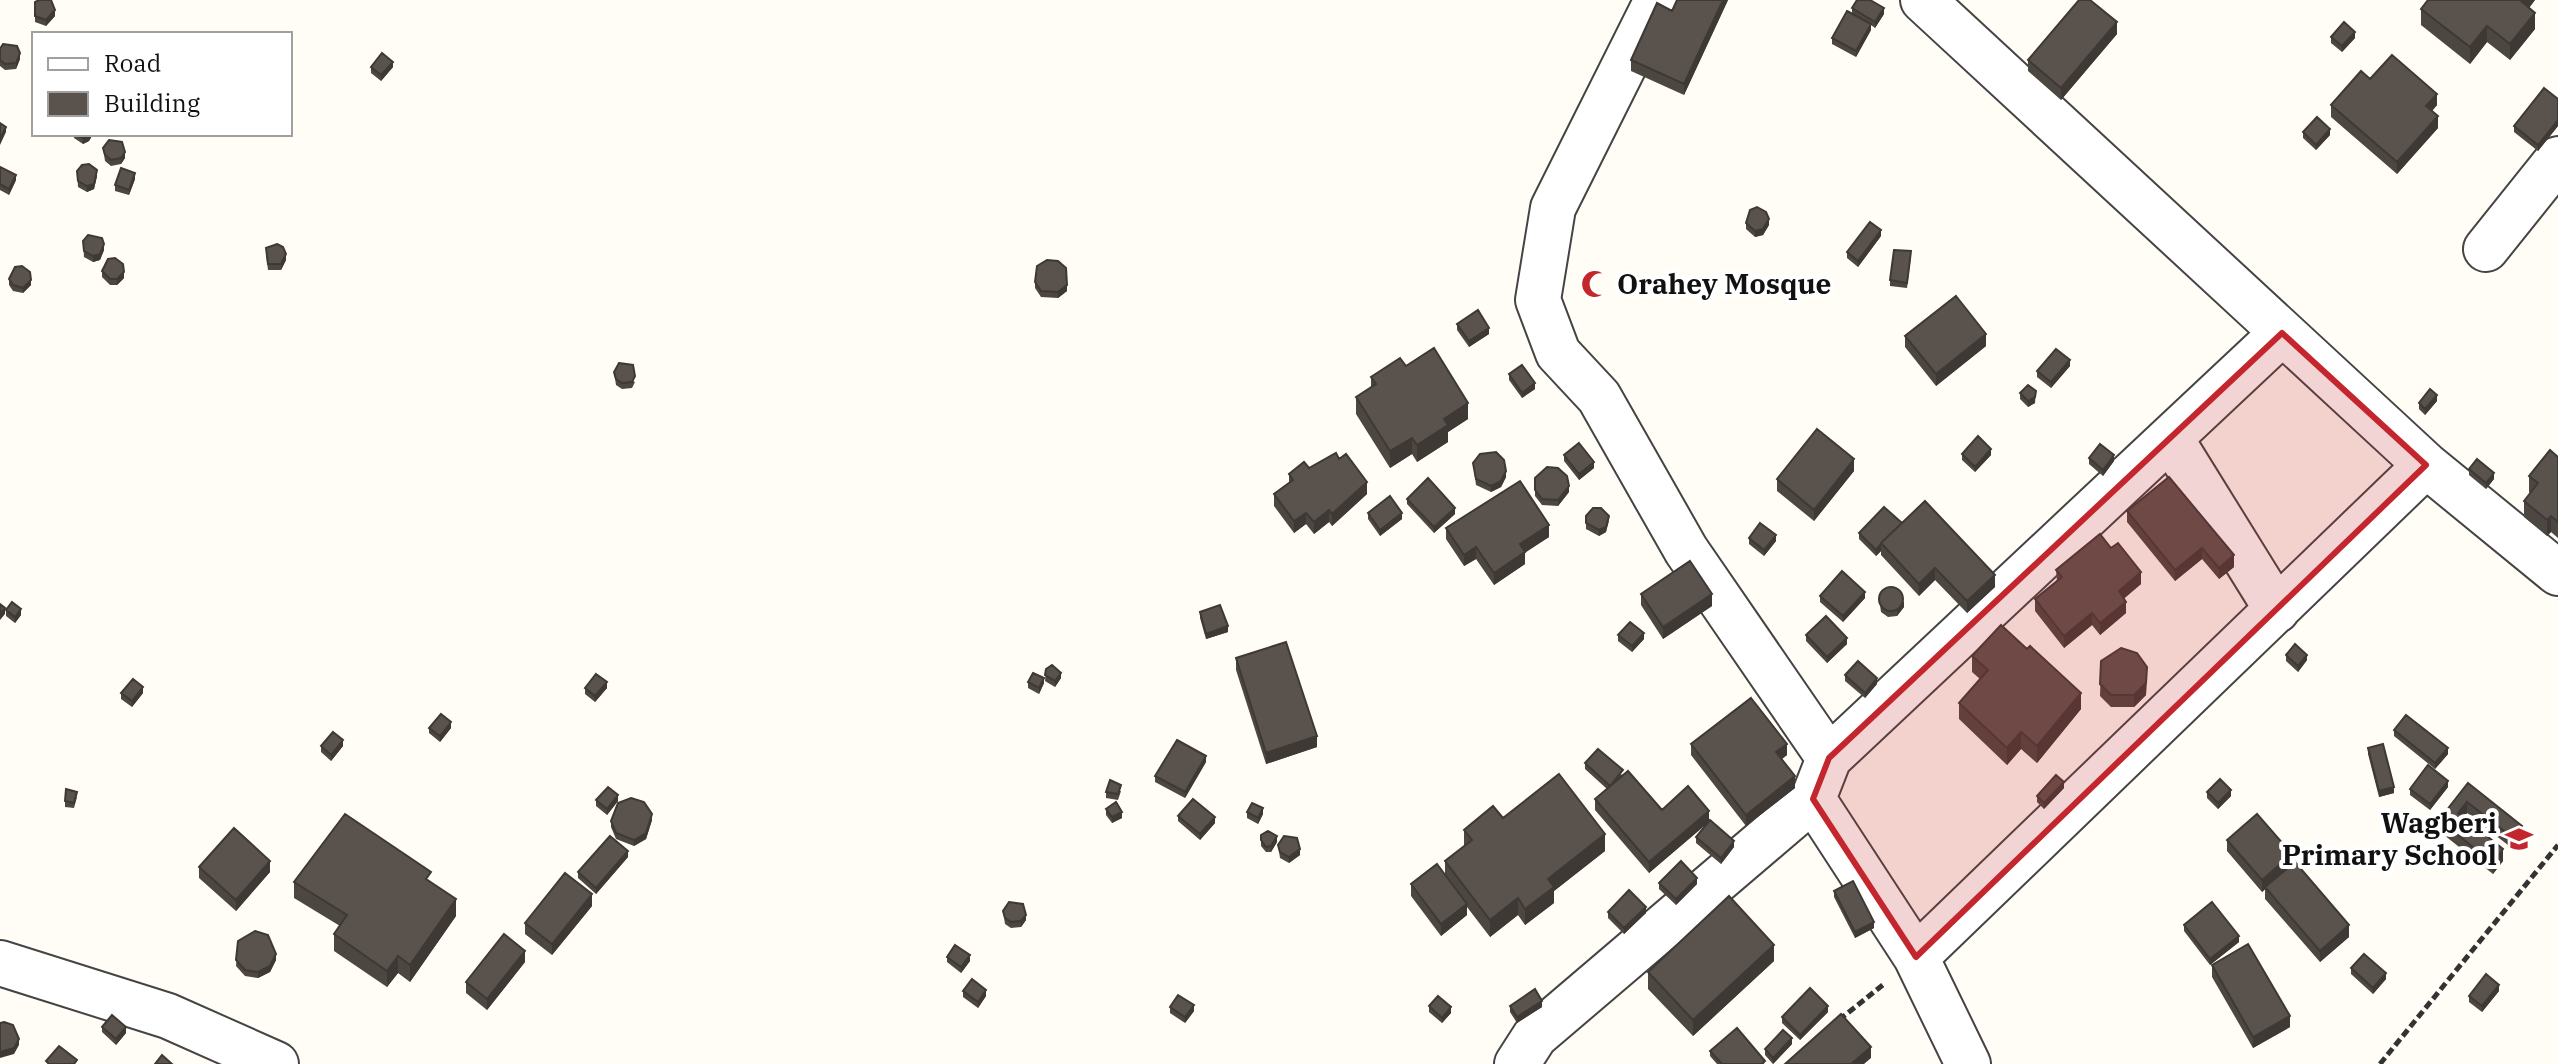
<svg xmlns="http://www.w3.org/2000/svg" width="2558" height="1064" font-family="'IBM Plex Serif',serif">
	<style>
		.lines { fill: none; stroke-linecap: round; stroke-linejoin: round }
		.minor-casing { stroke: #444; stroke-width: 48 }
		.path { stroke: #333; stroke-width: 5; stroke-dasharray: 8 4; stroke-linecap: butt }
		.minor { stroke: #fff; stroke-width: 44 }
		.wall { fill: #4d4742 }
		.shaded-wall { fill: #3f3936 }
		.building { fill: #5a524d; stroke: #3f3936; stroke-width: 2 }
		.marked { fill: #c4262e; fill-opacity: 0.2; stroke: #c4262e; stroke-width: 6; stroke-linejoin: round }
		.labels { text-anchor: middle; stroke-width: 8; stroke-linejoin: round; paint-order: stroke }
		.poi-label { font-size: 28px; font-weight: bold; fill: #111; stroke: #fff; text-anchor: start }
	</style>
	<rect width="100%" height="100%" fill="#fffdf5"/>
	<g class="lines">
		<g class="minor-casing">
			<path id="minor" d="M 1657,0 L 1553,208 L 1538,300 L 1558,353 L 1599,397 L 1686,550 L 1829,758
				M 1923,0 L 2426,465 L 2558,573
				M 2486,249 L 2558,159
				M 2171,439 L 2277,610
				M 1813,799 L 1916,957 L 1968,1064
				M 1916,957 L 2426,465
				M 0,963 L 168,1016 L 276,1064
				M 1517,1064 L 1535,1036 L 1813,799 L 1829,758 L 2282,333"/>
		</g>
		<path class="path" d="M 1839,1020 L 1884,984
			M 2380,1064 L 2558,845"/>
		<use href="#minor" class="minor"/>
	</g>
	<path class="wall" d="M 1677,0 L 1728,0 L 1684,95 L 1631,71 L 1631,60 L 1672,11 Z
		M 2428,0 L 2535,0 L 2529,8 L 2535,29 L 2510,60 L 2487,42 L 2470,64 L 2421,25 L 2421,9 Z
		M 35,2 L 55,16 L 46,26 L 35,22 Z
		M 1852,8 L 1884,14 L 1875,28 L 1871,25 L 1871,30 L 1856,57 L 1832,44 L 1832,38 L 1852,14 Z
		M 2117,34 L 2061,100 L 2028,71 L 2028,60 Z
		M 2331,37 L 2355,38 L 2342,52 L 2331,43 Z
		M 0,49 L 20,59 L 16,69 L 5,70 L 0,66 Z
		M 371,67 L 393,67 L 381,81 L 371,73 Z
		M 2370,79 L 2437,105 L 2432,111 L 2438,128 L 2397,174 L 2331,117 L 2331,105 Z
		M 2558,99 L 2558,126 L 2538,151 L 2514,132 L 2514,126 Z
		M 2303,132 L 2330,135 L 2316,150 L 2303,138 Z
		M 73,134 L 93,134 L 89,141 L 83,144 L 74,138 Z
		M 103,148 L 125,158 L 121,164 L 111,166 L 105,161 Z
		M 0,167 L 16,180 L 9,195 L 0,190 Z
		M 77,171 L 97,176 L 94,189 L 87,192 L 78,187 Z
		M 135,179 L 129,195 L 115,191 L 115,185 Z
		M 1746,223 L 1769,225 L 1763,235 L 1755,237 L 1746,229 Z
		M 1881,236 L 1858,267 L 1847,258 L 1847,252 Z
		M 83,241 L 104,250 L 100,260 L 93,262 L 84,257 Z
		M 266,254 L 286,260 L 281,270 L 268,270 Z
		M 1911,257 L 1907,288 L 1890,286 L 1890,280 Z
		M 102,271 L 124,278 L 117,285 L 110,285 L 102,277 Z
		M 9,279 L 31,285 L 23,293 L 13,291 L 9,285 Z
		M 1035,282 L 1067,291 L 1058,298 L 1041,297 L 1035,288 Z
		M 1457,324 L 1489,334 L 1469,347 L 1457,330 Z
		M 1905,336 L 1986,346 L 1936,386 L 1905,347 Z
		M 1406,366 L 1468,419 L 1448,432 L 1448,442 L 1417,462 L 1412,454 L 1390,468 L 1356,414 L 1356,397 L 1371,387 L 1371,377 Z
		M 2070,366 L 2051,388 L 2037,377 L 2037,371 Z
		M 614,372 L 635,382 L 632,388 L 622,389 L 616,385 Z
		M 1509,374 L 1535,389 L 1522,398 L 1509,380 Z
		M 2020,393 L 2035,403 L 2028,407 L 2020,399 Z
		M 2437,401 L 2425,415 L 2419,409 L 2419,403 Z
		M 1962,454 L 1991,455 L 1975,472 L 1962,460 Z
		M 1564,455 L 1594,468 L 1579,480 L 1564,461 Z
		M 2558,457 L 2558,538 L 2551,532 L 2547,536 L 2524,517 L 2524,501 L 2530,493 L 2529,492 L 2529,476 Z
		M 2089,458 L 2114,461 L 2103,476 L 2089,464 Z
		M 1473,463 L 1506,477 L 1501,487 L 1491,492 L 1476,485 Z
		M 1309,468 L 1367,494 L 1332,526 L 1329,522 L 1314,534 L 1306,524 L 1294,533 L 1274,506 L 1274,494 L 1289,483 L 1289,474 Z
		M 2469,469 L 2494,479 L 2486,489 L 2469,475 Z
		M 1854,471 L 1814,521 L 1777,491 L 1777,479 Z
		M 2169,477 L 2234,567 L 2219,579 L 2202,559 L 2175,581 L 2127,522 L 2127,511 Z
		M 1535,478 L 1569,492 L 1558,506 L 1542,505 L 1535,496 Z
		M 1407,499 L 1455,514 L 1434,533 L 1407,504 Z
		M 1368,513 L 1402,519 L 1380,536 L 1368,519 Z
		M 1586,516 L 1609,521 L 1606,532 L 1599,536 L 1586,529 Z
		M 1902,524 L 1995,587 L 1967,613 L 1935,580 L 1919,596 L 1881,555 L 1881,551 L 1876,556 L 1859,539 L 1859,533 Z
		M 1446,528 L 1549,537 L 1525,552 L 1525,564 L 1494,585 L 1476,559 L 1464,566 L 1446,539 Z
		M 1749,538 L 1776,541 L 1764,556 L 1749,544 Z
		M 2056,570 L 2141,584 L 2124,598 L 2126,613 L 2100,635 L 2092,625 L 2064,648 L 2035,611 L 2035,599 L 2057,582 Z
		M 1641,594 L 1712,606 L 1663,639 L 1641,605 Z
		M 1820,596 L 1865,598 L 1843,622 L 1820,602 Z
		M 1879,598 L 1904,607 L 1897,616 L 1888,617 L 1881,612 Z
		M 6,610 L 21,615 L 15,623 L 6,616 Z
		M 1200,612 L 1228,632 L 1206,639 L 1200,618 Z
		M 1618,635 L 1644,639 L 1632,652 L 1618,641 Z
		M 1806,635 L 1847,644 L 1827,663 L 1806,641 Z
		M 2286,655 L 2307,660 L 2298,672 L 2286,661 Z
		M 1972,656 L 2081,709 L 2037,763 L 2021,749 L 2007,765 L 1959,719 L 1959,703 L 1980,679 L 1972,672 Z
		M 1236,658 L 1317,747 L 1266,764 L 1236,670 Z
		M 2101,661 L 2147,678 L 2146,695 L 2134,707 L 2111,707 L 2100,696 Z
		M 1046,669 L 1061,678 L 1055,687 L 1045,681 Z
		M 1845,675 L 1877,684 L 1865,698 L 1845,681 Z
		M 1028,682 L 1044,683 L 1039,694 L 1028,688 Z
		M 585,688 L 607,688 L 595,702 L 585,694 Z
		M 121,693 L 143,693 L 132,707 L 121,699 Z
		M 429,728 L 451,728 L 440,742 L 429,733 Z
		M 2394,730 L 2448,754 L 2435,769 L 2394,736 Z
		M 1691,744 L 1787,755 L 1782,759 L 1795,788 L 1746,826 L 1691,755 Z
		M 321,746 L 343,746 L 331,761 L 321,752 Z
		M 2368,748 L 2394,793 L 2379,797 L 2368,754 Z
		M 1206,762 L 1185,798 L 1155,782 L 1155,776 Z
		M 1585,763 L 1623,775 L 1662,810 L 1709,821 L 1734,847 L 1721,864 L 1696,843 L 1696,837 L 1706,824 L 1649,873 L 1595,810 L 1595,799 L 1607,789 L 1585,769 Z
		M 2468,783 L 2522,837 L 2513,849 L 2467,813 L 2463,818 L 2503,861 L 2493,874 L 2439,831 L 2439,820 Z
		M 2448,787 L 2430,810 L 2410,795 L 2410,789 Z
		M 2064,788 L 2044,809 L 2037,802 L 2037,796 Z
		M 1121,791 L 1118,800 L 1106,798 L 1106,792 Z
		M 2207,792 L 2231,796 L 2218,809 L 2207,798 Z
		M 77,797 L 74,808 L 65,807 L 65,801 Z
		M 596,800 L 618,801 L 607,815 L 596,806 Z
		M 1106,809 L 1122,818 L 1112,823 L 1106,815 Z
		M 1247,812 L 1263,814 L 1258,824 L 1247,818 Z
		M 1178,816 L 1215,823 L 1200,840 L 1178,821 Z
		M 1503,818 L 1605,851 L 1554,891 L 1554,903 L 1525,925 L 1518,915 L 1490,937 L 1467,907 L 1467,915 L 1441,936 L 1411,896 L 1411,884 L 1445,874 L 1445,861 L 1464,846 L 1464,830 Z
		M 652,820 L 646,839 L 634,846 L 616,839 L 611,827 L 611,821 Z
		M 1261,835 L 1277,842 L 1271,852 L 1266,852 L 1261,846 Z
		M 2227,840 L 2292,864 L 2349,937 L 2320,962 L 2265,899 L 2265,889 L 2262,892 L 2227,851 Z
		M 1278,845 L 1300,855 L 1289,863 L 1280,858 Z
		M 628,857 L 596,894 L 578,878 L 578,872 Z
		M 199,867 L 270,872 L 236,911 L 199,878 Z
		M 294,882 L 431,882 L 456,916 L 410,982 L 398,973 L 387,987 L 334,951 L 334,934 L 340,926 L 294,898 Z
		M 1659,883 L 1697,884 L 1676,905 L 1659,889 Z
		M 1834,891 L 1874,928 L 1855,938 L 1834,897 Z
		M 592,906 L 552,955 L 525,934 L 525,923 Z
		M 1003,911 L 1026,920 L 1021,927 L 1011,928 L 1005,924 Z
		M 1608,912 L 1646,913 L 1624,934 L 1608,918 Z
		M 2184,925 L 2239,942 L 2210,965 L 2184,931 Z
		M 238,941 L 276,960 L 270,972 L 258,978 L 245,976 L 236,966 Z
		M 947,957 L 970,961 L 961,973 L 947,962 Z
		M 1774,961 L 1693,1036 L 1648,989 L 1648,972 Z
		M 525,962 L 487,1010 L 466,993 L 466,982 Z
		M 2212,965 L 2290,1027 L 2253,1048 L 2212,977 Z
		M 2351,968 L 2386,979 L 2373,994 L 2351,974 Z
		M 963,991 L 986,996 L 978,1008 L 963,997 Z
		M 2499,991 L 2482,1012 L 2469,1002 L 2469,996 Z
		M 1429,1006 L 1451,1013 L 1442,1023 L 1429,1012 Z
		M 1510,1006 L 1542,1007 L 1517,1023 L 1510,1012 Z
		M 1170,1007 L 1194,1011 L 1185,1023 L 1170,1013 Z
		M 1828,1012 L 1800,1040 L 1782,1023 L 1782,1017 Z
		M 102,1027 L 126,1033 L 116,1045 L 102,1032 Z
		M 1792,1044 L 1773,1064 L 1765,1055 L 1765,1049 Z
		M 1710,1051 L 1765,1064 L 1717,1064 L 1710,1056 Z"/>
	<path class="shaded-wall" d="M 1723,0 L 1728,0 L 1684,95 L 1684,84 Z
		M 2522,0 L 2535,0 L 2521,18 L 2521,1 Z
		M 1884,8 L 1884,14 L 1875,28 L 1875,22 Z
		M 55,10 L 55,16 L 46,26 L 46,20 Z
		M 2535,13 L 2535,29 L 2510,60 L 2510,44 Z
		M 2117,22 L 2117,34 L 2061,100 L 2061,88 Z
		M 1871,24 L 1871,30 L 1856,57 L 1856,51 Z
		M 2487,26 L 2487,42 L 2470,64 L 2470,47 Z
		M 2355,32 L 2355,38 L 2342,52 L 2342,46 Z
		M 20,53 L 20,59 L 16,69 L 16,63 Z
		M 393,62 L 393,67 L 381,81 L 381,75 Z
		M 2437,94 L 2437,105 L 2426,118 L 2426,106 Z
		M 2438,116 L 2438,128 L 2397,174 L 2397,162 Z
		M 2558,120 L 2558,126 L 2538,151 L 2538,145 Z
		M 6,127 L 6,132 L 0,145 L 0,139 Z
		M 2330,129 L 2330,135 L 2316,150 L 2316,145 Z
		M 90,134 L 93,134 L 89,141 L 83,144 L 83,138 Z
		M 125,152 L 125,158 L 121,164 L 121,158 Z
		M 97,170 L 97,176 L 94,189 L 87,192 L 87,186 Z
		M 135,173 L 135,179 L 129,195 L 129,190 Z
		M 16,175 L 16,180 L 9,195 L 9,189 Z
		M 1769,219 L 1769,225 L 1763,235 L 1755,237 L 1755,231 Z
		M 1881,230 L 1881,236 L 1858,267 L 1858,261 Z
		M 104,244 L 104,250 L 100,260 L 93,262 L 93,256 Z
		M 286,254 L 286,260 L 281,270 L 281,264 Z
		M 124,272 L 124,278 L 117,285 L 117,279 Z
		M 31,280 L 31,285 L 23,293 L 23,288 Z
		M 1067,285 L 1067,291 L 1058,298 L 1058,292 Z
		M 1489,328 L 1489,334 L 1469,347 L 1469,341 Z
		M 1986,334 L 1986,346 L 1936,386 L 1936,374 Z
		M 2070,360 L 2070,366 L 2051,388 L 2051,382 Z
		M 1535,383 L 1535,389 L 1522,398 L 1522,393 Z
		M 2036,391 L 2035,403 L 2028,407 L 2028,401 Z
		M 2437,395 L 2437,401 L 2425,415 L 2425,409 Z
		M 1468,403 L 1468,419 L 1448,432 L 1448,442 L 1417,462 L 1417,445 L 1444,419 Z
		M 1412,438 L 1412,454 L 1390,468 L 1390,451 Z
		M 1991,449 L 1991,455 L 1975,472 L 1975,467 Z
		M 2114,455 L 2114,461 L 2103,476 L 2103,470 Z
		M 1854,459 L 1854,471 L 1814,521 L 1814,510 Z
		M 1594,462 L 1594,468 L 1579,480 L 1579,474 Z
		M 1506,471 L 1506,477 L 1501,487 L 1491,492 L 1491,486 Z
		M 2494,473 L 2494,479 L 2486,489 L 2486,483 Z
		M 1367,482 L 1367,494 L 1332,526 L 1332,514 Z
		M 1569,486 L 1569,492 L 1558,506 L 1558,500 Z
		M 1455,508 L 1455,514 L 1434,533 L 1434,527 Z
		M 1329,510 L 1329,522 L 1314,534 L 1314,522 Z
		M 1306,513 L 1306,524 L 1294,533 L 1294,521 Z
		M 1402,513 L 1402,519 L 1380,536 L 1380,530 Z
		M 1609,516 L 1606,532 L 1599,536 L 1599,530 Z
		M 2551,516 L 2551,532 L 2547,536 L 2547,520 Z
		M 1549,525 L 1549,537 L 1520,556 L 1520,544 Z
		M 1776,535 L 1776,541 L 1764,556 L 1764,550 Z
		M 1881,545 L 1881,551 L 1876,556 L 1876,550 Z
		M 1476,547 L 1476,559 L 1464,566 L 1464,555 Z
		M 2202,548 L 2202,559 L 2175,581 L 2175,570 Z
		M 1525,552 L 1525,564 L 1494,585 L 1494,573 Z
		M 2234,555 L 2234,567 L 2219,579 L 2219,568 Z
		M 1935,568 L 1935,580 L 1919,596 L 1919,584 Z
		M 2141,572 L 2141,584 L 2119,603 L 2119,591 Z
		M 1995,575 L 1995,587 L 1967,613 L 1967,601 Z
		M 1865,592 L 1865,598 L 1843,622 L 1843,616 Z
		M 1712,594 L 1712,606 L 1663,639 L 1663,627 Z
		M 1904,601 L 1904,607 L 1897,616 L 1897,611 Z
		M 2126,602 L 2126,613 L 2100,635 L 2100,623 Z
		M 5,608 L 5,614 L 0,620 L 0,614 Z
		M 21,609 L 21,615 L 15,623 L 15,617 Z
		M 2092,613 L 2092,625 L 2064,648 L 2064,636 Z
		M 1228,626 L 1228,632 L 1206,639 L 1206,634 Z
		M 1644,633 L 1644,639 L 1632,652 L 1632,646 Z
		M 1847,638 L 1847,644 L 1827,663 L 1827,657 Z
		M 2307,655 L 2307,660 L 2298,672 L 2298,666 Z
		M 2147,667 L 2146,695 L 2134,707 L 2134,695 Z
		M 1061,673 L 1061,678 L 1055,687 L 1055,681 Z
		M 1044,678 L 1044,683 L 1039,694 L 1039,688 Z
		M 1877,678 L 1877,684 L 1865,698 L 1865,693 Z
		M 607,682 L 607,688 L 595,702 L 595,696 Z
		M 143,687 L 143,693 L 132,707 L 132,701 Z
		M 2081,693 L 2081,709 L 2037,763 L 2037,746 Z
		M 451,722 L 451,728 L 440,742 L 440,736 Z
		M 2021,732 L 2021,749 L 2007,765 L 2007,748 Z
		M 1317,736 L 1317,747 L 1266,764 L 1266,753 Z
		M 343,740 L 343,746 L 331,761 L 331,755 Z
		M 1787,744 L 1787,755 L 1776,763 L 1776,752 Z
		M 2448,748 L 2448,754 L 2435,769 L 2435,763 Z
		M 1206,756 L 1206,762 L 1185,798 L 1185,792 Z
		M 1795,776 L 1795,788 L 1746,826 L 1746,815 Z
		M 2448,781 L 2448,787 L 2430,810 L 2430,804 Z
		M 2064,782 L 2064,788 L 2044,809 L 2044,803 Z
		M 2394,787 L 2394,793 L 2379,797 L 2379,791 Z
		M 2231,790 L 2231,796 L 2218,809 L 2218,803 Z
		M 618,795 L 618,801 L 607,815 L 607,809 Z
		M 2467,802 L 2467,813 L 2458,825 L 2458,813 Z
		M 1263,808 L 1263,814 L 1258,824 L 1258,818 Z
		M 1709,811 L 1709,822 L 1649,873 L 1649,862 Z
		M 1122,812 L 1122,818 L 1112,823 L 1112,817 Z
		M 652,814 L 652,820 L 646,839 L 634,846 L 634,840 Z
		M 1215,817 L 1215,823 L 1200,840 L 1200,834 Z
		M 2522,826 L 2522,837 L 2513,849 L 2513,838 Z
		M 1605,834 L 1605,851 L 1554,891 L 1554,903 L 1525,925 L 1525,909 L 1548,879 Z
		M 1277,836 L 1277,842 L 1271,852 L 1271,846 Z
		M 1734,841 L 1734,847 L 1721,864 L 1721,858 Z
		M 1300,849 L 1300,855 L 1289,863 L 1289,857 Z
		M 2503,849 L 2503,861 L 2493,874 L 2493,863 Z
		M 628,851 L 628,857 L 596,894 L 596,888 Z
		M 2292,854 L 2292,866 L 2262,892 L 2262,880 Z
		M 270,861 L 270,872 L 236,911 L 236,900 Z
		M 1697,878 L 1697,884 L 1676,905 L 1676,899 Z
		M 592,894 L 592,906 L 552,955 L 552,944 Z
		M 1518,898 L 1518,915 L 1490,937 L 1490,920 Z
		M 456,899 L 456,916 L 410,982 L 410,965 Z
		M 1467,904 L 1467,915 L 1441,936 L 1441,924 Z
		M 1646,907 L 1646,913 L 1624,934 L 1624,928 Z
		M 1026,915 L 1026,920 L 1021,927 L 1021,921 Z
		M 1874,922 L 1874,928 L 1855,938 L 1855,932 Z
		M 2349,925 L 2349,937 L 2320,962 L 2320,951 Z
		M 2239,936 L 2239,942 L 2210,965 L 2210,959 Z
		M 1774,945 L 1774,961 L 1693,1036 L 1693,1020 Z
		M 525,951 L 525,962 L 487,1010 L 487,999 Z
		M 276,954 L 276,960 L 270,972 L 258,978 L 258,972 Z
		M 970,955 L 970,961 L 961,973 L 961,967 Z
		M 398,956 L 398,973 L 387,987 L 387,971 Z
		M 2386,973 L 2386,979 L 2373,994 L 2373,988 Z
		M 2499,985 L 2499,991 L 2482,1012 L 2482,1006 Z
		M 986,990 L 986,996 L 978,1008 L 978,1002 Z
		M 1542,1001 L 1542,1007 L 1517,1023 L 1517,1017 Z
		M 1194,1005 L 1194,1011 L 1185,1023 L 1185,1017 Z
		M 1828,1006 L 1828,1012 L 1800,1040 L 1800,1035 Z
		M 1451,1007 L 1451,1013 L 1442,1023 L 1442,1018 Z
		M 2290,1016 L 2290,1027 L 2253,1048 L 2253,1037 Z
		M 126,1027 L 126,1033 L 116,1045 L 116,1039 Z
		M 1792,1038 L 1792,1044 L 1773,1064 L 1773,1058 Z
		M 19,1039 L 19,1045 L 14,1054 L 0,1058 L 0,1052 Z
		M 1871,1047 L 1871,1058 L 1864,1064 L 1851,1064 Z"/>
	<path class="building" d="M 39,0 L 51,0 L 55,10 L 46,20 L 35,16 L 35,2 Z
		M 1677,0 L 1723,0 L 1684,84 L 1631,60 L 1657,3 L 1672,11 Z
		M 1857,0 L 1870,0 L 1884,8 L 1875,22 L 1852,8 Z
		M 2079,0 L 2090,0 L 2117,22 L 2061,88 L 2028,60 Z
		M 2428,0 L 2522,0 L 2521,1 L 2535,13 L 2510,44 L 2487,26 L 2470,47 L 2421,9 Z
		M 1847,11 L 1871,24 L 1856,51 L 1832,38 Z
		M 2344,22 L 2355,32 L 2342,46 L 2331,37 Z
		M 3,44 L 17,46 L 20,53 L 16,63 L 5,64 L 0,60 L 0,49 Z
		M 382,53 L 393,62 L 381,75 L 371,67 Z
		M 2392,55 L 2437,94 L 2426,106 L 2438,116 L 2397,162 L 2331,105 L 2361,71 L 2370,79 Z
		M 2544,88 L 2558,99 L 2558,120 L 2538,145 L 2514,126 Z
		M 2317,117 L 2330,129 L 2316,145 L 2303,132 Z
		M 0,123 L 6,127 L 0,139 Z
		M 76,134 L 90,134 L 83,138 Z
		M 109,140 L 122,142 L 125,152 L 121,158 L 111,160 L 105,155 L 103,148 Z
		M 89,164 L 97,170 L 94,184 L 87,186 L 78,181 L 77,171 L 82,165 Z
		M 0,167 L 16,175 L 9,189 L 0,184 Z
		M 121,168 L 135,173 L 129,190 L 115,185 Z
		M 1757,207 L 1766,212 L 1769,219 L 1763,229 L 1755,231 L 1746,223 L 1750,210 Z
		M 1870,222 L 1881,230 L 1858,261 L 1847,252 Z
		M 88,235 L 102,238 L 104,244 L 100,254 L 93,256 L 84,251 L 83,241 Z
		M 277,244 L 283,247 L 286,254 L 281,264 L 268,264 L 266,248 Z
		M 1894,250 L 1911,251 L 1907,283 L 1890,280 Z
		M 115,258 L 123,264 L 124,272 L 117,279 L 110,279 L 102,271 L 108,259 Z
		M 1047,260 L 1058,261 L 1066,268 L 1067,285 L 1058,292 L 1041,291 L 1035,282 L 1037,266 Z
		M 22,266 L 30,272 L 31,280 L 23,288 L 13,285 L 9,279 L 15,267 Z
		M 1956,296 L 1986,334 L 1936,374 L 1905,336 Z
		M 1478,310 L 1489,328 L 1469,341 L 1457,324 Z
		M 1434,348 L 1468,403 L 1444,419 L 1448,425 L 1417,445 L 1412,438 L 1390,451 L 1356,397 L 1376,384 L 1371,377 L 1400,358 L 1406,366 Z
		M 2056,349 L 2070,360 L 2051,382 L 2037,371 Z
		M 619,363 L 633,365 L 635,376 L 632,382 L 622,383 L 616,379 L 614,372 Z
		M 1522,365 L 1535,383 L 1522,393 L 1509,374 Z
		M 2028,385 L 2036,391 L 2035,397 L 2028,401 L 2020,393 Z
		M 2430,389 L 2437,395 L 2425,409 L 2419,403 Z
		M 1817,429 L 1854,459 L 1814,510 L 1777,479 Z
		M 1978,436 L 1991,449 L 1975,467 L 1962,454 Z
		M 1579,443 L 1594,462 L 1579,474 L 1564,455 Z
		M 2100,444 L 2114,455 L 2103,470 L 2089,458 Z
		M 2550,450 L 2558,457 L 2558,522 L 2551,516 L 2547,520 L 2524,501 L 2538,483 L 2529,476 Z
		M 1496,452 L 1504,460 L 1506,471 L 1501,481 L 1491,486 L 1476,479 L 1473,463 L 1480,454 Z
		M 1336,453 L 1339,459 L 1346,454 L 1367,482 L 1332,514 L 1329,510 L 1314,522 L 1306,513 L 1294,521 L 1274,494 L 1293,480 L 1289,474 L 1304,462 L 1309,468 Z
		M 2477,459 L 2494,473 L 2486,483 L 2469,469 Z
		M 1547,467 L 1558,468 L 1567,476 L 1569,486 L 1558,500 L 1542,499 L 1535,490 L 1535,478 Z
		M 2169,477 L 2234,555 L 2219,568 L 2202,548 L 2175,570 L 2127,511 Z
		M 1428,478 L 1455,508 L 1434,527 L 1407,499 Z
		M 1520,481 L 1549,525 L 1520,544 L 1525,552 L 1494,573 L 1476,547 L 1464,555 L 1446,528 Z
		M 1390,496 L 1402,513 L 1380,530 L 1368,513 Z
		M 1925,501 L 1995,575 L 1967,601 L 1935,568 L 1919,584 L 1881,543 Z
		M 1884,507 L 1902,523 L 1881,543 L 1881,544 L 1876,550 L 1859,533 Z
		M 1593,508 L 1601,508 L 1609,516 L 1606,527 L 1599,530 L 1586,523 L 1586,516 Z
		M 1760,523 L 1776,535 L 1764,550 L 1749,538 Z
		M 2100,534 L 2111,548 L 2118,543 L 2141,572 L 2119,591 L 2126,602 L 2100,623 L 2092,613 L 2064,636 L 2035,599 L 2062,577 L 2056,570 Z
		M 1690,561 L 1712,594 L 1663,627 L 1641,594 Z
		M 1842,571 L 1865,592 L 1843,616 L 1820,596 Z
		M1879 599a12 12 0 1 1 24 0a12 12 0 1 1-24 0Z
		M 12,602 L 21,609 L 15,617 L 6,610 Z
		M 0,604 L 5,608 L 0,614 Z
		M 1220,605 L 1228,626 L 1206,634 L 1200,612 Z
		M 1826,616 L 1847,638 L 1827,657 L 1806,635 Z
		M 1630,622 L 1644,633 L 1632,646 L 1618,635 Z
		M 2001,625 L 2027,649 L 2030,646 L 2081,693 L 2037,746 L 2021,732 L 2007,748 L 1959,703 L 1988,670 L 1972,656 Z
		M 1286,642 L 1317,736 L 1266,753 L 1236,658 Z
		M 2295,644 L 2307,655 L 2298,666 L 2286,655 Z
		M 2121,648 L 2137,653 L 2147,667 L 2146,683 L 2134,695 L 2111,695 L 2100,684 L 2101,661 Z
		M 1858,661 L 1877,678 L 1865,693 L 1845,675 Z
		M 1052,665 L 1061,673 L 1055,681 L 1045,675 L 1046,669 Z
		M 1033,673 L 1044,678 L 1039,688 L 1028,682 Z
		M 596,674 L 607,682 L 595,696 L 585,688 Z
		M 133,679 L 143,687 L 132,701 L 121,693 Z
		M 1751,698 L 1787,744 L 1776,752 L 1795,776 L 1746,815 L 1691,744 Z
		M 441,714 L 451,722 L 440,736 L 429,728 Z
		M 2406,715 L 2448,748 L 2435,763 L 2394,730 Z
		M 333,732 L 343,740 L 331,755 L 321,746 Z
		M 1177,740 L 1206,756 L 1185,792 L 1155,776 Z
		M 2383,744 L 2394,787 L 2379,791 L 2368,748 Z
		M 1598,749 L 1623,770 L 1610,786 L 1585,763 Z
		M 2428,765 L 2448,781 L 2430,804 L 2410,789 Z
		M 1628,771 L 1662,810 L 1688,786 L 1709,811 L 1649,862 L 1595,799 Z
		M 1559,774 L 1605,834 L 1548,879 L 1554,887 L 1525,909 L 1518,898 L 1490,920 L 1445,861 L 1472,840 L 1464,830 L 1493,806 L 1503,818 Z
		M 2056,775 L 2064,782 L 2044,803 L 2037,796 Z
		M 2220,779 L 2231,790 L 2218,803 L 2207,792 Z
		M 1110,780 L 1121,785 L 1118,794 L 1106,792 Z
		M 2468,783 L 2522,826 L 2513,838 L 2467,802 L 2458,813 L 2503,849 L 2493,863 L 2439,820 Z
		M 608,787 L 618,795 L 607,809 L 596,800 Z
		M 66,789 L 77,792 L 74,803 L 65,801 Z
		M 631,798 L 644,802 L 652,814 L 646,833 L 634,840 L 616,833 L 611,821 L 618,803 Z
		M 1193,799 L 1215,817 L 1200,834 L 1178,816 Z
		M 1116,802 L 1122,812 L 1112,817 L 1106,809 Z
		M 1252,803 L 1263,808 L 1258,818 L 1247,812 Z
		M 345,814 L 431,872 L 426,879 L 456,899 L 410,965 L 398,956 L 387,971 L 334,934 L 347,915 L 294,882 Z
		M 2257,814 L 2292,854 L 2262,880 L 2227,840 Z
		M 1710,820 L 1734,841 L 1721,858 L 1696,837 Z
		M 234,828 L 270,861 L 236,900 L 199,867 Z
		M 1268,831 L 1277,836 L 1271,846 L 1266,847 L 1261,840 L 1261,835 Z
		M 610,836 L 628,851 L 596,888 L 578,872 Z
		M 1284,836 L 1297,838 L 1300,849 L 1289,857 L 1280,852 L 1278,845 Z
		M 1681,861 L 1697,878 L 1676,899 L 1659,883 Z
		M 2295,862 L 2349,925 L 2320,951 L 2265,887 Z
		M 1437,864 L 1467,904 L 1441,924 L 1411,884 Z
		M 565,873 L 592,894 L 552,944 L 525,923 Z
		M 1853,881 L 1874,922 L 1855,932 L 1834,891 Z
		M 1629,890 L 1646,907 L 1624,928 L 1608,912 Z
		M 1729,896 L 1774,945 L 1693,1020 L 1648,972 Z
		M 1009,902 L 1023,904 L 1026,915 L 1021,921 L 1011,922 L 1005,918 L 1003,911 Z
		M 2212,902 L 2239,936 L 2210,959 L 2184,925 Z
		M 255,931 L 268,935 L 276,954 L 270,966 L 258,972 L 245,970 L 236,960 L 238,941 Z
		M 504,934 L 525,951 L 487,999 L 466,982 Z
		M 2248,944 L 2290,1016 L 2253,1037 L 2212,965 Z
		M 955,945 L 970,955 L 961,967 L 947,957 Z
		M 2364,954 L 2386,973 L 2373,988 L 2351,968 Z
		M 2486,974 L 2499,985 L 2482,1006 L 2469,996 Z
		M 972,979 L 986,990 L 978,1002 L 963,991 Z
		M 1810,988 L 1828,1006 L 1800,1035 L 1782,1017 Z
		M 1535,989 L 1542,1001 L 1517,1017 L 1510,1006 Z
		M 1178,995 L 1194,1005 L 1185,1017 L 1170,1007 Z
		M 1438,996 L 1451,1007 L 1442,1018 L 1429,1006 Z
		M 1841,1014 L 1871,1047 L 1851,1064 L 1785,1064 Z
		M 112,1015 L 126,1027 L 116,1039 L 102,1027 Z
		M 4,1022 L 13,1025 L 19,1039 L 14,1048 L 0,1052 L 0,1023 Z
		M 1737,1028 L 1765,1061 L 1762,1064 L 1722,1064 L 1710,1051 Z
		M 1783,1030 L 1792,1038 L 1773,1058 L 1765,1049 Z
		M 59,1046 L 77,1060 L 74,1064 L 49,1064 L 46,1061 Z
		M 162,1055 L 172,1064 L 155,1064 Z"/>
	<path class="marked" d="M 2282,333 L 2426,465 L 1916,957 L 1813,799 L 1829,758 Z"/>
	<defs>
		<g id="mosque-bare" transform="scale(2.16)"><path d="M3.5-4.9A6 6 0 1 0 3.5 4.9A5 5 0 1 1 3.5-4.9Z" fill="#c4262e" stroke="#fff" stroke-width="2.5" paint-order="stroke"/></g>
		<g id="school-bare" transform="scale(2.16)"><path d="M0-5L7-2L0 1L-7-2ZM-4 1L0 2.5L4 1V4Q0 6-4 4Z" fill="#c4262e" stroke="#fff" stroke-width="2.5" paint-order="stroke"/></g>
	</defs>
	<g fill-rule="evenodd">
		<use href="#mosque-bare" x="1595" y="284"/>
		<use href="#school-bare" x="2519" y="839"/>
	</g>
	<g class="labels">
		<g class="poi-label">
			<text x="1617" y="294">Orahey Mosque</text>
			<text x="2497" y="833" text-anchor="end">Wagberi<tspan x="2497" dy="32">Primary School</tspan></text>
		</g>
	</g>
	<rect x="32" y="32" width="260" height="104" fill="#ffffff" stroke="#a0a0a0" stroke-width="2"/>
	<rect x="48" y="58" width="40" height="12" fill="#ffffff" stroke="#a0a0a0" stroke-width="2"/>
	<text x="104" y="72" font-size="24" fill="#111111">Road</text>
	<rect x="48" y="92" width="40" height="24" fill="#5a524d" stroke="#a0a0a0" stroke-width="2"/>
	<text x="104" y="112" font-size="24" fill="#111111">Building</text>
</svg>
